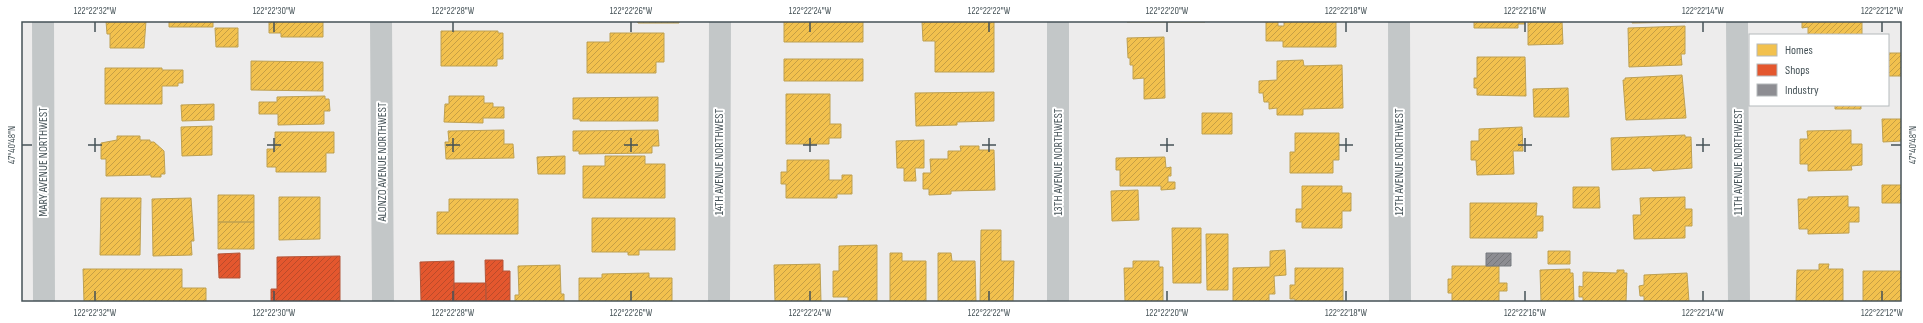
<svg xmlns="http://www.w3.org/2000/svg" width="1923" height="323" font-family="'Sofia Sans Condensed',sans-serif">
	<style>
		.homes { fill: url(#homes-hatch); stroke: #bea051 }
		.shops { fill: url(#shops-hatch); stroke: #b4563a }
		.industry { fill: url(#industry-hatch); stroke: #777b80 }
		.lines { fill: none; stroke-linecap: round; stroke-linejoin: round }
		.street { stroke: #c3c7c8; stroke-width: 22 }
		.ticks { fill: none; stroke: #455257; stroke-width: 1.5 }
		.labels { text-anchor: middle; stroke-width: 4; stroke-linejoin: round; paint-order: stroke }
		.street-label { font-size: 12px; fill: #455257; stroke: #fff }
		.neatline { fill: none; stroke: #455257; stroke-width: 1.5 }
		.ticks-label { font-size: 10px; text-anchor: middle; fill: #455257 }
	</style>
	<defs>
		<pattern id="homes-hatch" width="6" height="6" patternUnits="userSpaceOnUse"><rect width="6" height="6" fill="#f2c14e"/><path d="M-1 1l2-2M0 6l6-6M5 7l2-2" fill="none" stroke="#c69f44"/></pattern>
		<pattern id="shops-hatch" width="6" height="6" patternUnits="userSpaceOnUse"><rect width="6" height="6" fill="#e4572e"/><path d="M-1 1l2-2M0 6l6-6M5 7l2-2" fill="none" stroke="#bb4b2a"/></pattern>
		<pattern id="industry-hatch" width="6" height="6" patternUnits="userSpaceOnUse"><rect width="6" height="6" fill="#8d8d92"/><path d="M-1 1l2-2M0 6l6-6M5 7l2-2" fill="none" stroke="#75767a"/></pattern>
	</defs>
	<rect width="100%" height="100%" fill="#edecec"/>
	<path class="homes" d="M 106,21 L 152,21 L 146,21 L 144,48 L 110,48 L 110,34 L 107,34 Z
		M 169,21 L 213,21 L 213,27 L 169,27 Z
		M 269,21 L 323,21 L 323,37 L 281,37 L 281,33 L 269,33 Z
		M 637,21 L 679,21 L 679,23 L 638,23 Z
		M 784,21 L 863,21 L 863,42 L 784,42 Z
		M 994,21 L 994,72 L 935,72 L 935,41 L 923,41 L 922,22 Z
		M 1127,21 L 1205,21 L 1205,22 L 1127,22 Z
		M 1266,21 L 1278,21 L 1278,26 L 1284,26 L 1284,21 L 1336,21 L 1336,47 L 1283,47 L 1283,41 L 1266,41 Z
		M 1474,21 L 1524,21 L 1525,24 L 1518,24 L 1518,28 L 1474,28 Z
		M 1528,21 L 1562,21 L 1563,44 L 1528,45 Z
		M 1632,21 L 1686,21 L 1686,22 L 1632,23 Z
		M 1802,21 L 1862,21 L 1862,35 L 1808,35 L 1808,27 L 1802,28 Z
		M 1685,26 L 1685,54 L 1681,54 L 1682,65 L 1629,67 L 1628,28 Z
		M 215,28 L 238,28 L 238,47 L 216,47 Z
		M 441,31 L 498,31 L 498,33 L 503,33 L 503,59 L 497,59 L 497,66 L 441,66 Z
		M 610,33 L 664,33 L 664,62 L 656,62 L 656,73 L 587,73 L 587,42 L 610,42 Z
		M 1164,37 L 1165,98 L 1144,99 L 1144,78 L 1133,79 L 1133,65 L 1130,65 L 1130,58 L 1128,58 L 1127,38 Z
		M 1888,53 L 1902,53 L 1902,76 L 1888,76 Z
		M 1477,57 L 1525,57 L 1526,96 L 1477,95 L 1477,88 L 1474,88 L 1474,78 L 1477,78 Z
		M 784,59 L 863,59 L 863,81 L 784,81 Z
		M 1303,60 L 1304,66 L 1342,65 L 1343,108 L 1303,109 L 1303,115 L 1277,115 L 1277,108 L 1269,109 L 1269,102 L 1264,102 L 1263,93 L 1259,93 L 1259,81 L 1277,80 L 1277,61 Z
		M 251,61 L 323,62 L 323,91 L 251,90 Z
		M 105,68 L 162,68 L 162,70 L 183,70 L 183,83 L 178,83 L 178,86 L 162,86 L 162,104 L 105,104 Z
		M 1682,75 L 1686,118 L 1626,120 L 1623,80 L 1625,80 L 1625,78 Z
		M 1568,88 L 1569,117 L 1534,117 L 1533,89 Z
		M 994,92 L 994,121 L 957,122 L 957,125 L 916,126 L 915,93 Z
		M 786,94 L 830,94 L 830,124 L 841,124 L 841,138 L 829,138 L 829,144 L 786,144 Z
		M 325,96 L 325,99 L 329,99 L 330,111 L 324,111 L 324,124 L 278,125 L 278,114 L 259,114 L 259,102 L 277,102 L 277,97 Z
		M 449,96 L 484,96 L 484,103 L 493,103 L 493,107 L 504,107 L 504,118 L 483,118 L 483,123 L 444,122 L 445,104 L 449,104 Z
		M 658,97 L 658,121 L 580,121 L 580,119 L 573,119 L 573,98 Z
		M 214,104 L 214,120 L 182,121 L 181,105 Z
		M 1835,105 L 1861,105 L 1861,109 L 1835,109 Z
		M 1202,113 L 1232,113 L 1232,134 L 1202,134 Z
		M 1882,119 L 1902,119 L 1902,141 L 1883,142 Z
		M 212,126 L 212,155 L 182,156 L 181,127 Z
		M 1522,127 L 1523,151 L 1513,151 L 1514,174 L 1477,175 L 1476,160 L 1471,160 L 1471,141 L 1479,141 L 1479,129 Z
		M 504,130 L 504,144 L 513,144 L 514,158 L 446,159 L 445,142 L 449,142 L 448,131 Z
		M 658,130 L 659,146 L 652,146 L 652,153 L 579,154 L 579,151 L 573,151 L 573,131 Z
		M 1851,130 L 1851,144 L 1862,144 L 1862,165 L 1851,166 L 1852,170 L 1808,171 L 1808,164 L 1800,164 L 1800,139 L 1808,139 L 1807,131 Z
		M 275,132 L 334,132 L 334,153 L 326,153 L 326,172 L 276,172 L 276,167 L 267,167 L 267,149 L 275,149 Z
		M 1295,133 L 1339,133 L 1339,160 L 1333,160 L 1333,173 L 1290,173 L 1290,152 L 1295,152 Z
		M 1685,135 L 1685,137 L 1691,137 L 1692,168 L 1653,171 L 1651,168 L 1612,170 L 1611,138 Z
		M 117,136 L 140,136 L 140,140 L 150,140 L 150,142 L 154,142 L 164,151 L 165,174 L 161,174 L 161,177 L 151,177 L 151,175 L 106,176 L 106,159 L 101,159 L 101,143 L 117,140 Z
		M 924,140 L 924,168 L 915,168 L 916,181 L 904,181 L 904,168 L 897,168 L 896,141 Z
		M 960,146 L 979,146 L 979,150 L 994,150 L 995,190 L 951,191 L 951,194 L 929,195 L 929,189 L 923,189 L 923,173 L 931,173 L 930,159 L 948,159 L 948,151 L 961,151 Z
		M 565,156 L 565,174 L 538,174 L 537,157 Z
		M 605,156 L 645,156 L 645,164 L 665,164 L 665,198 L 583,198 L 583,166 L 605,166 Z
		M 1165,157 L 1166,168 L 1171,167 L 1171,176 L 1168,176 L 1168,182 L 1175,182 L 1175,189 L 1161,190 L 1161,186 L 1120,186 L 1120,170 L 1116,170 L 1116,158 Z
		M 787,160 L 829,160 L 829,180 L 842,180 L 842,175 L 852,175 L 852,194 L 837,194 L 837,198 L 786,198 L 786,184 L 781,184 L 781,172 L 787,172 Z
		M 1882,185 L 1902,185 L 1902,203 L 1882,203 Z
		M 1302,186 L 1342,186 L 1342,193 L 1351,193 L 1351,211 L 1342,211 L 1342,228 L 1302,228 L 1302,222 L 1296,222 L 1296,209 L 1302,209 Z
		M 1573,187 L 1599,187 L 1600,208 L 1573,208 Z
		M 1138,190 L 1139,220 L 1112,221 L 1111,191 Z
		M 218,195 L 254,195 L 254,222 L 218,222 Z
		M 1848,196 L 1848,207 L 1859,207 L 1859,222 L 1849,222 L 1849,233 L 1808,234 L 1808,229 L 1799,229 L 1798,199 L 1808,199 L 1808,197 Z
		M 279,197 L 320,197 L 320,239 L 279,240 Z
		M 1685,197 L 1685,209 L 1692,209 L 1692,226 L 1685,226 L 1685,238 L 1634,239 L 1633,215 L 1641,215 L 1640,198 Z
		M 101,198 L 141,198 L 140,255 L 100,255 Z
		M 191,198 L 194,241 L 191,241 L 192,255 L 153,256 L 152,199 Z
		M 449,199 L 518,199 L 518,234 L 437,234 L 437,212 L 449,212 Z
		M 1470,203 L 1537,203 L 1536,216 L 1543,216 L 1543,231 L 1537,231 L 1537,238 L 1470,238 Z
		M 592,218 L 675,218 L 675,250 L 639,250 L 639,255 L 628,255 L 628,252 L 592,252 Z
		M 218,222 L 254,222 L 254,249 L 218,249 Z
		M 1172,228 L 1201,228 L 1201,283 L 1173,283 Z
		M 981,230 L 1001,230 L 1001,261 L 1014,261 L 1013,302 L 980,302 Z
		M 1206,234 L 1228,234 L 1228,290 L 1207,290 Z
		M 877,245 L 877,302 L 848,302 L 848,297 L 833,297 L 833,271 L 839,271 L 839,246 Z
		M 1285,250 L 1286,275 L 1274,276 L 1275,294 L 1269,294 L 1269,302 L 1233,302 L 1233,268 L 1270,267 L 1270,251 Z
		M 1548,251 L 1570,251 L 1570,264 L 1548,264 Z
		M 890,253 L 902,253 L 902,261 L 926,261 L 926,302 L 890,302 Z
		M 938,253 L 951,253 L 952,261 L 975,261 L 976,302 L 938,302 Z
		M 1133,261 L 1159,261 L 1159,267 L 1163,267 L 1163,302 L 1125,302 L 1124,268 L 1133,268 Z
		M 820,264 L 821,302 L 775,302 L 774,265 Z
		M 1819,264 L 1829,264 L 1828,269 L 1843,269 L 1843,302 L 1796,302 L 1797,270 L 1819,270 Z
		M 560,265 L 561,294 L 564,294 L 564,302 L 515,302 L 515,295 L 519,295 L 518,266 Z
		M 1452,266 L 1499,266 L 1499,283 L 1507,283 L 1507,291 L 1499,291 L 1499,302 L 1452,302 L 1452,293 L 1448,293 L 1448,279 L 1452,279 Z
		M 1295,268 L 1343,268 L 1343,302 L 1295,302 L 1295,299 L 1290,299 L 1290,285 L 1295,285 Z
		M 83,269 L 182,269 L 182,288 L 206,288 L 206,302 L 84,302 Z
		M 1570,269 L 1570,273 L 1573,273 L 1574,302 L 1541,302 L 1540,270 Z
		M 1617,270 L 1624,270 L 1624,273 L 1627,273 L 1626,302 L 1583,302 L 1583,297 L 1579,297 L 1579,286 L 1583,287 L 1583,272 L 1617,273 Z
		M 1863,271 L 1902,271 L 1902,302 L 1863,302 Z
		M 649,273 L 649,278 L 672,278 L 672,302 L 579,302 L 579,278 L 602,278 L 602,274 Z
		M 1687,273 L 1689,302 L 1644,302 L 1644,296 L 1640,296 L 1639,286 L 1644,285 L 1644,275 Z"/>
	<path class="shops" d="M 240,253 L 240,278 L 219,278 L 218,254 Z
		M 340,256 L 340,302 L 271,302 L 271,289 L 277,289 L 277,257 Z
		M 485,260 L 503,260 L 503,271 L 510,271 L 510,302 L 486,302 Z
		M 454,261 L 454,302 L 421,302 L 420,262 Z
		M 454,283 L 486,283 L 486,302 L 454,302 Z"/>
	<path class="industry" d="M 1486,253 L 1511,253 L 1511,266 L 1486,266 Z"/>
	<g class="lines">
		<path class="street" d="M 43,21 L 44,302
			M 381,21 L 383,302
			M 1058,21 L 1058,302
			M 1399,21 L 1400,302
			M 1737,21 L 1739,302
			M 719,302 L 720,21"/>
	</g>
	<path class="ticks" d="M 95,22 L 95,32M 274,22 L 274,32M 453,22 L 453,32M 631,22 L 631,32M 810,22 L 810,32M 989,22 L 989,32M 1167,22 L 1167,32M 1346,22 L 1346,32M 1525,22 L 1525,32M 1703,22 L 1703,32M 1882,22 L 1882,32M 95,138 L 95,152M 274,138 L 274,152M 453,138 L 453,152M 631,138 L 631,152M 810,138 L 810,152M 989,138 L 989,152M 1167,138 L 1167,152M 1346,138 L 1346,152M 1525,138 L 1525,152M 1703,138 L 1703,152M 22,145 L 32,145M 88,145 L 102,145M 267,145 L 281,145M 446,145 L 460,145M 624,145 L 638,145M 803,145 L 817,145M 982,145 L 996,145M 1160,145 L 1174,145M 1339,145 L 1353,145M 1518,145 L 1532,145M 1696,145 L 1710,145M 1891,145 L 1901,145M 95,291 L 95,301M 274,291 L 274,301M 453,291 L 453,301M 631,291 L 631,301M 810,291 L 810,301M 989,291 L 989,301M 1167,291 L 1167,301M 1346,291 L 1346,301M 1525,291 L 1525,301M 1703,291 L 1703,301M 1882,291 L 1882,301"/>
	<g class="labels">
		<g class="street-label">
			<text transform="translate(43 162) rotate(-90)" y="4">MARY AVENUE NORTHWEST</text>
			<text transform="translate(382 162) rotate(-90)" y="4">ALONZO AVENUE NORTHWEST</text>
			<text transform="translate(719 162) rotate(-90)" y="4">14TH AVENUE NORTHWEST</text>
			<text transform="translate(1058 162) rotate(-90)" y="4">13TH AVENUE NORTHWEST</text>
			<text transform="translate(1399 162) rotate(-90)" y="4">12TH AVENUE NORTHWEST</text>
			<text transform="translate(1738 162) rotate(-90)" y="4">11TH AVENUE NORTHWEST</text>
		</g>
	</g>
	<rect width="1923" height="323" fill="none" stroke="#ffffff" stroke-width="44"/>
	<rect x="1749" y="34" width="140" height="72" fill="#ffffff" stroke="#b5babc"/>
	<rect x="1757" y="44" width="20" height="12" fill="#f2c14e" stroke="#b5babc"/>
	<text x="1785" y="54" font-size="12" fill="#455257">Homes</text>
	<rect x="1757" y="64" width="20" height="12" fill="#e4572e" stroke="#b5babc"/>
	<text x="1785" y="74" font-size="12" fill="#455257">Shops</text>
	<rect x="1757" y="84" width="20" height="12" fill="#8d8d92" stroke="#b5babc"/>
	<text x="1785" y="94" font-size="12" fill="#455257">Industry</text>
	<rect x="22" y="22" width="1879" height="279" class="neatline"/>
	<g class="ticks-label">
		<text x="95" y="14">122°22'32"W</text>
		<text x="274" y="14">122°22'30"W</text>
		<text x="453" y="14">122°22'28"W</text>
		<text x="631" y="14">122°22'26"W</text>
		<text x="810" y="14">122°22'24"W</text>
		<text x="989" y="14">122°22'22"W</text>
		<text x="1167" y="14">122°22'20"W</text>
		<text x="1346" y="14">122°22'18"W</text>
		<text x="1525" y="14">122°22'16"W</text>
		<text x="1703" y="14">122°22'14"W</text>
		<text x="1882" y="14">122°22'12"W</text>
		<text transform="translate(11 145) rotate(-90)" y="4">47°40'48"N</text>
		<text transform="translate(1912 145) rotate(-90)" y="4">47°40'48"N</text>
		<text x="95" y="316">122°22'32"W</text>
		<text x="274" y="316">122°22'30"W</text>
		<text x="453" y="316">122°22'28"W</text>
		<text x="631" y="316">122°22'26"W</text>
		<text x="810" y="316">122°22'24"W</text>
		<text x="989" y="316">122°22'22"W</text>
		<text x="1167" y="316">122°22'20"W</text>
		<text x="1346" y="316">122°22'18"W</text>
		<text x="1525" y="316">122°22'16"W</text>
		<text x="1703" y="316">122°22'14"W</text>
		<text x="1882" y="316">122°22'12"W</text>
	</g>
</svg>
